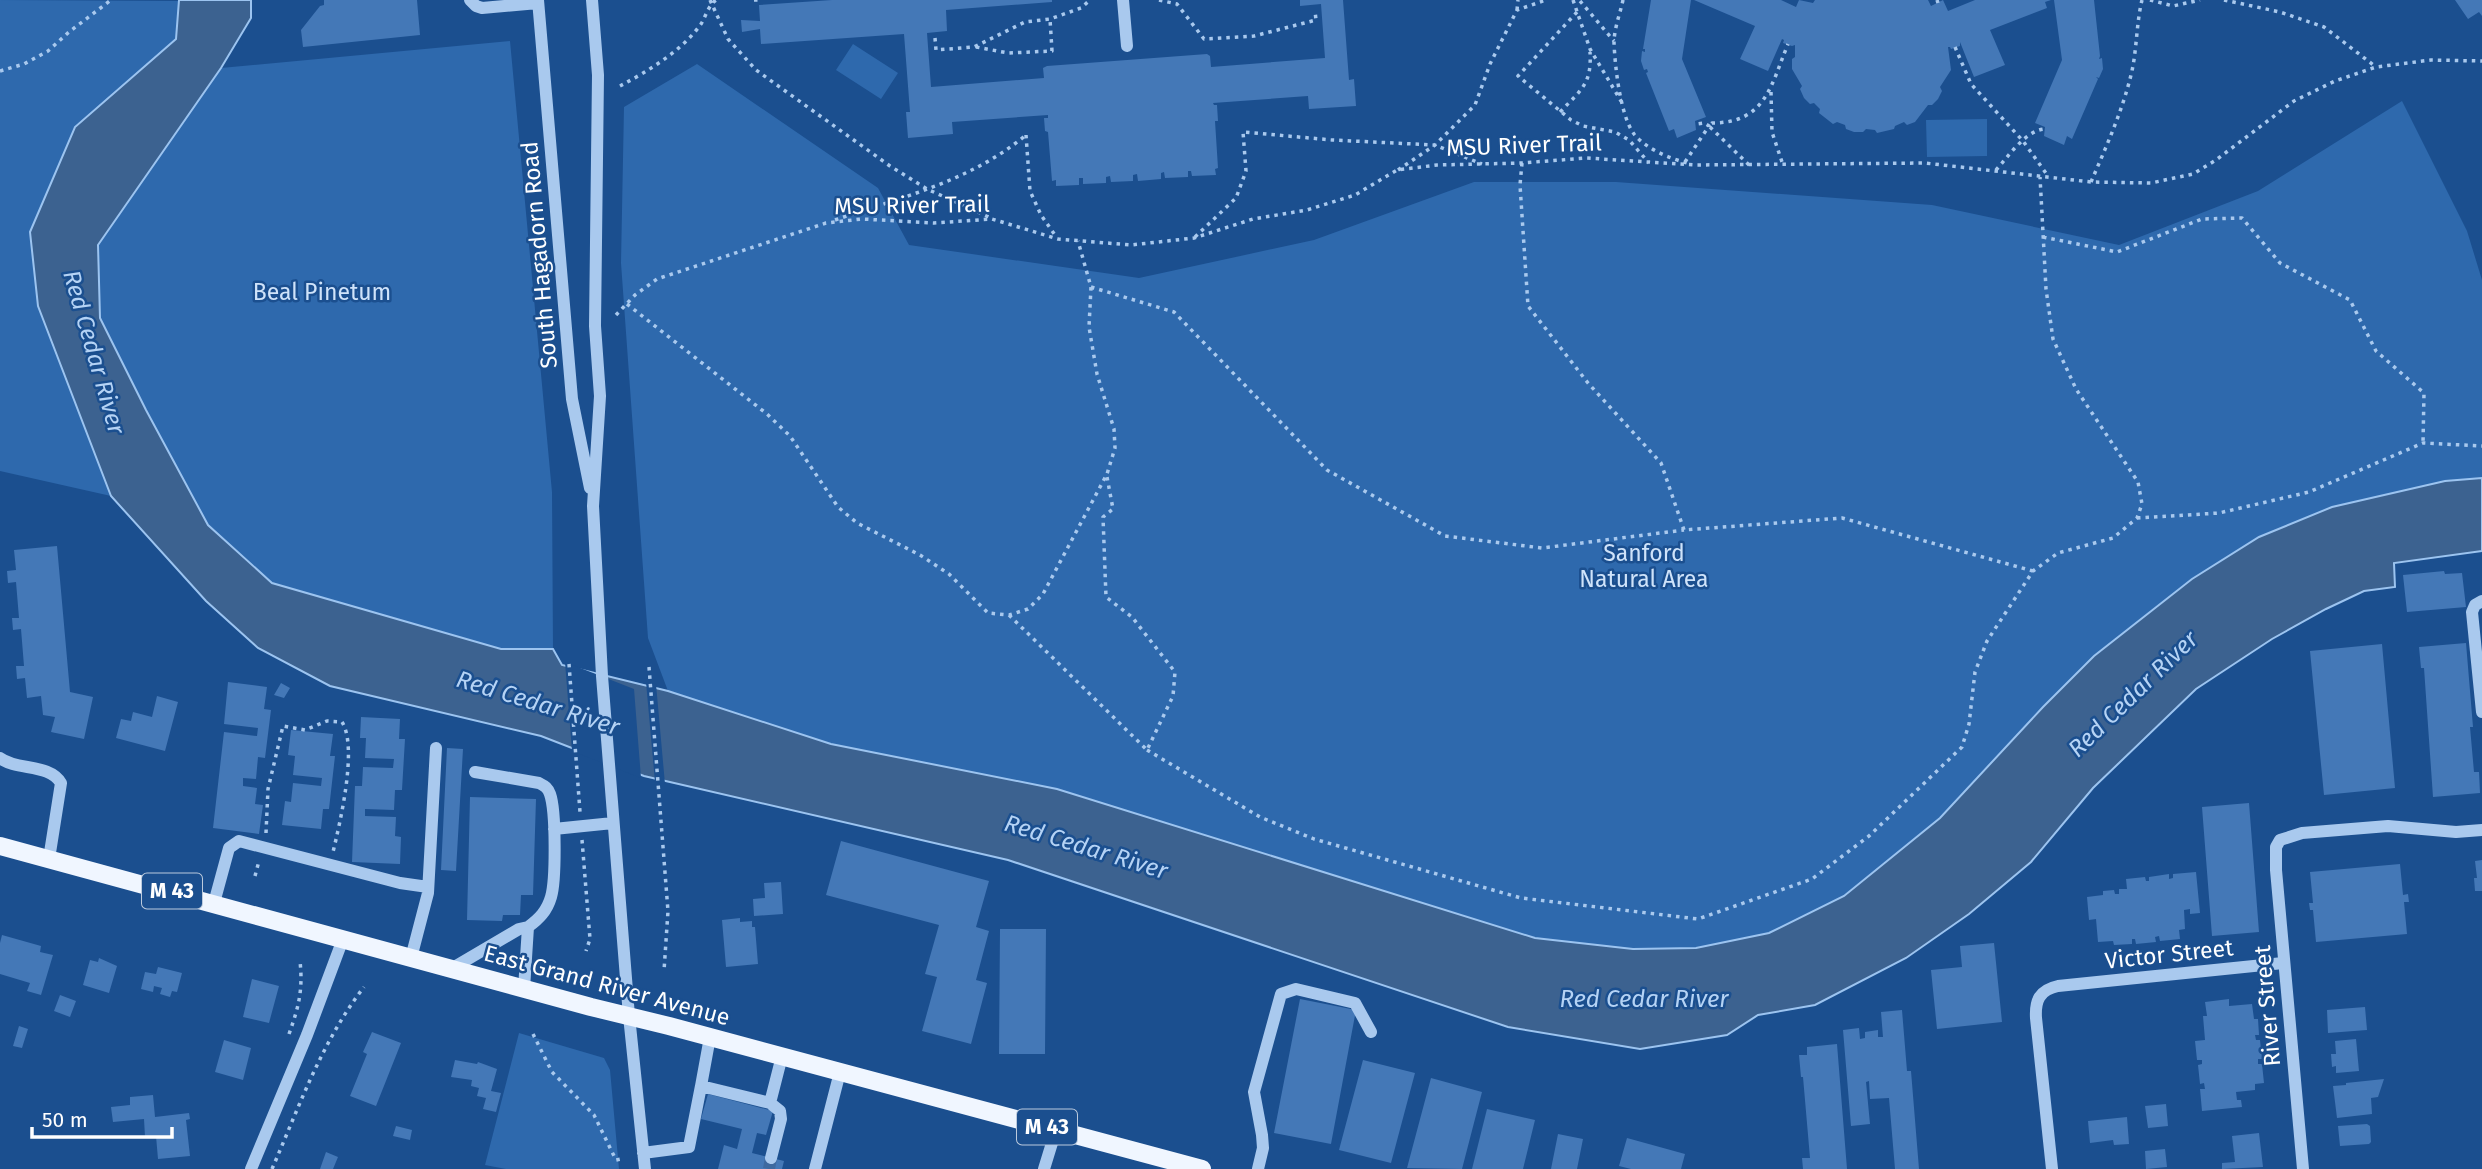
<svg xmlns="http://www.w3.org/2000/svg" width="2482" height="1169" font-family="'Fira Sans',sans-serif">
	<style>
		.green { fill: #2e69ad }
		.water { fill: #3c6290; stroke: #9cc4f0; stroke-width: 2 }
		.pier { fill: #1b4f8f }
		.building { fill: #4478b7 }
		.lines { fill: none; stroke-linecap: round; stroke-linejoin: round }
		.minor-tunnel { stroke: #3d69a0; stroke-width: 12; stroke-dasharray: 12 6; stroke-linecap: butt }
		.path { stroke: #a9c9ee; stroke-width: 3.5; stroke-dasharray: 3.5 5; stroke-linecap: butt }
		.minor { stroke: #a9c9ee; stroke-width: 12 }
		.major { stroke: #f0f6ff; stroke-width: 18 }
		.labels { text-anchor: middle; stroke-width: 5; stroke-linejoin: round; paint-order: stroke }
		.shield { fill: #1b4f8f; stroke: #bbcadd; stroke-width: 2 }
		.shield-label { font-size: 21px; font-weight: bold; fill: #fff }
		.street-label { font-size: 23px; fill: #fff; stroke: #1b4f8f }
		.park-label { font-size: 23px; fill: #cfe3fa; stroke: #1b4f8f }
		.water-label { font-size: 24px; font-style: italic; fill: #b5d3f5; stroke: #1b4f8f }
	</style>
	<rect width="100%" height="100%" fill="#1b4f8f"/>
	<path class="green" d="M 0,0 L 180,1 L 177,39 L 75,127 L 38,306 L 111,496 L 0,471 Z
		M 510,41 L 552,492 L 553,649 L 501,649 L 272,583 L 208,525 L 146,410 L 100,318 L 98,245 L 221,68 Z
		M 853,44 L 898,73 L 881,99 L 836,70 Z
		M 697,64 L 878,188 L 909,245 L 1139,278 L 1314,240 L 1474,182 L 1616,182 L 1932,205 L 2119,245 L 2258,191 L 2402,101 L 2467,231 L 2482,280 L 2482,478 L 2445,481 L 2259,537 L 2192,579 L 2094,656 L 2043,707 L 1940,818 L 1844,896 L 1769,933 L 1696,948 L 1633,949 L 1535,938 L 1057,789 L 831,744 L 668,691 L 648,638 L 621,263 L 624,107 Z
		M 1987,119 L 1987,156 L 1927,157 L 1926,120 Z
		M 519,1033 L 604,1058 L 610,1070 L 619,1169 L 506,1169 L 485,1165 Z"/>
	<path class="water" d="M 179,0 L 251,0 L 251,18 L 221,68 L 98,245 L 100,318 L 146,410 L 208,525 L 272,583 L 501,649 L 553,649 L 562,665 L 668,691 L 831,744 L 1057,789 L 1535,938 L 1633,949 L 1696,948 L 1769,933 L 1844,896 L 1940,818 L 2043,707 L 2094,656 L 2192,579 L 2259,537 L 2332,507 L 2445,481 L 2482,478 L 2482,551 L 2394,563 L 2395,587 L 2364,591 L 2326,609 L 2272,639 L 2196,689 L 2093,788 L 2031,862 L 1969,914 L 1906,958 L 1815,1005 L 1758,1015 L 1727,1035 L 1640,1049 L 1508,1027 L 1008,860 L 644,776 L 541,736 L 330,686 L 258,648 L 206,601 L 111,496 L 38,306 L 30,232 L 75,127 L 176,39 Z"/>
	<path class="pier" d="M 565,662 L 634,689 L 641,778 L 572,751 Z
		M 646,682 L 656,684 L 665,784 L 655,782 Z"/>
	<path class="building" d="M 324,0 L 417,0 L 420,35 L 303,47 L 301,30 L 320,6 L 324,5 Z
		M 832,0 L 1052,0 L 1052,2 L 946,10 L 947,31 L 927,33 L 931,87 L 1044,78 L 1043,68 L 1047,66 L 1074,64 L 1207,54 L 1210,56 L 1211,67 L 1325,58 L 1321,4 L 1300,6 L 1300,0 L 1343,0 L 1349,80 L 1354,79 L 1356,106 L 1309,109 L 1308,96 L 1213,103 L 1214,105 L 1217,105 L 1218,121 L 1215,121 L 1218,168 L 1215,169 L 1216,175 L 1192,176 L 1191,171 L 1188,171 L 1188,177 L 1165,178 L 1164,172 L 1161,173 L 1161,179 L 1138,181 L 1137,174 L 1133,175 L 1133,181 L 1111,182 L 1110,176 L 1106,177 L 1106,183 L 1083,184 L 1083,178 L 1079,178 L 1079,185 L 1056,186 L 1056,180 L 1052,181 L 1048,132 L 1045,131 L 1044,118 L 1048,118 L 1048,115 L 952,122 L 953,134 L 908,138 L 906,112 L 910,112 L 904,34 L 761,44 L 760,29 L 742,32 L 741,20 L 760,21 L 759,5 Z
		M 1651,0 L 1691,0 L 1682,59 L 1706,117 L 1695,121 L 1696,130 L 1677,138 L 1674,129 L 1669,131 L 1646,73 L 1648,72 L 1647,69 L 1644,70 L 1641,61 L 1642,51 L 1645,52 L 1645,49 L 1643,49 Z
		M 1694,0 L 1781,0 L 1796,7 L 1799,0 L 1813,3 L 1815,0 L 1928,0 L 1931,6 L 1943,0 L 1948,11 L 1975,0 L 2051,0 L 2045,2 L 2047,8 L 1990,30 L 2005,65 L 1974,77 L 1960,42 L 1960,46 L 1951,49 L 1950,47 L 1948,47 L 1951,70 L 1940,87 L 1942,91 L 1938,99 L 1932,105 L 1928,105 L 1915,122 L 1907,125 L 1904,122 L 1895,126 L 1894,129 L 1877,133 L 1875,130 L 1866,129 L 1863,132 L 1854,132 L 1846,129 L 1845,125 L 1837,122 L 1833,124 L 1819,113 L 1820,109 L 1814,103 L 1810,104 L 1804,98 L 1800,89 L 1802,86 L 1792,69 L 1792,59 L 1795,57 L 1795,45 L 1792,46 L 1783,43 L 1784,40 L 1782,39 L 1768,71 L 1740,59 L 1755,26 Z
		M 2054,0 L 2094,0 L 2100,56 L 2099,59 L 2102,58 L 2103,69 L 2099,78 L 2096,77 L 2098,79 L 2072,139 L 2067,136 L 2064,145 L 2044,136 L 2045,127 L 2035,123 L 2062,60 Z
		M 2455,0 L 2482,0 L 2482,16 L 2479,12 L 2468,19 Z
		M 57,546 L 70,692 L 93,697 L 84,739 L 51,732 L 55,717 L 43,715 L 41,696 L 27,698 L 25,678 L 17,679 L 16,666 L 24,666 L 21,629 L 13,630 L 12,618 L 19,618 L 16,582 L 8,583 L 7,571 L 16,570 L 14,550 Z
		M 2444,571 L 2445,574 L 2462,573 L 2466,607 L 2407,612 L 2403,575 Z
		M 2466,643 L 2473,727 L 2470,727 L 2474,772 L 2479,772 L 2480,793 L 2433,797 L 2424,668 L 2421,668 L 2419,647 Z
		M 2382,644 L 2395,788 L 2324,795 L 2310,651 Z
		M 228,682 L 267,687 L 264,709 L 271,710 L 265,758 L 258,757 L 256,779 L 243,778 L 243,786 L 257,788 L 255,804 L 263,805 L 259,834 L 213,828 L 224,732 L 257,736 L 258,728 L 224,724 Z
		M 281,683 L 290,688 L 284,698 L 274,695 Z
		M 157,696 L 178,702 L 165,751 L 116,738 L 121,719 L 131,721 L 133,712 L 152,717 Z
		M 361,717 L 400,719 L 399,739 L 405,739 L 402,790 L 395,790 L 394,810 L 365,809 L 365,816 L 396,817 L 395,836 L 401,837 L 400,864 L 352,862 L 355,786 L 362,786 L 363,767 L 393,768 L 394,759 L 365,758 L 366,738 L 360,738 Z
		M 291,730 L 333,734 L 330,756 L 335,756 L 329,809 L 323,809 L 321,829 L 282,825 L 285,801 L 291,802 L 293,783 L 321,786 L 322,778 L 293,775 L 295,756 L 288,755 Z
		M 447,748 L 463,749 L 456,871 L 441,870 Z
		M 470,797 L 536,799 L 533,895 L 521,895 L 520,915 L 503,915 L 502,921 L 467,920 Z
		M 2249,803 L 2259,932 L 2212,936 L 2202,807 Z
		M 841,841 L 989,881 L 976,927 L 989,931 L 976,980 L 987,983 L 971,1044 L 922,1031 L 937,977 L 925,974 L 939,925 L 826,895 Z
		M 2482,860 L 2482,891 L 2475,891 L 2474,878 L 2477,878 L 2475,861 Z
		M 2400,864 L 2403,895 L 2408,894 L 2409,902 L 2404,902 L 2407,934 L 2316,942 L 2313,910 L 2310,910 L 2309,903 L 2313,903 L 2310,872 Z
		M 2196,872 L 2200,913 L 2190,914 L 2190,909 L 2184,910 L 2185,929 L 2179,930 L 2180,939 L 2160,941 L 2159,936 L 2155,937 L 2156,942 L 2136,944 L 2135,939 L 2132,939 L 2132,944 L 2114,945 L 2113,941 L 2098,942 L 2096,919 L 2089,920 L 2087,897 L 2103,895 L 2103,891 L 2114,890 L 2115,894 L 2119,894 L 2119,889 L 2127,889 L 2126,879 L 2145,877 L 2146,881 L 2149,881 L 2149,877 L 2169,874 L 2169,879 L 2173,878 L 2173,874 Z
		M 781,882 L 783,914 L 754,916 L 753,899 L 765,898 L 764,883 Z
		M 740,918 L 740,922 L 752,921 L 752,927 L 755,927 L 758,964 L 726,967 L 722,920 Z
		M 1000,929 L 1046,929 L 1045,1054 L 999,1054 Z
		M 2,935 L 41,946 L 40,952 L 53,955 L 41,995 L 27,991 L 30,983 L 0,974 L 0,943 Z
		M 1994,943 L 2002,1022 L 1937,1029 L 1931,970 L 1962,967 L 1960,946 Z
		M 99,958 L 117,966 L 109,993 L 83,985 L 90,960 L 98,962 Z
		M 158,967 L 182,973 L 177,992 L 172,991 L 170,997 L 160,994 L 162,988 L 154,986 L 153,992 L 141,989 L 145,972 L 156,974 Z
		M 252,979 L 279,986 L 269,1023 L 243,1017 Z
		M 60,995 L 76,1001 L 70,1017 L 54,1011 Z
		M 1300,999 L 1356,1010 L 1331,1144 L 1274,1133 Z
		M 2229,999 L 2229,1006 L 2252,1004 L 2254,1019 L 2258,1019 L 2259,1035 L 2255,1035 L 2256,1040 L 2260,1040 L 2262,1059 L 2258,1059 L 2258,1064 L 2262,1064 L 2264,1083 L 2255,1084 L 2255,1090 L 2236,1092 L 2237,1100 L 2241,1100 L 2242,1107 L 2202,1111 L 2200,1089 L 2205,1089 L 2204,1083 L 2200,1084 L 2198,1065 L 2202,1064 L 2202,1060 L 2197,1060 L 2195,1041 L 2205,1040 L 2203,1016 L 2207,1016 L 2205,1002 Z
		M 2365,1007 L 2367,1030 L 2328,1033 L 2327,1010 Z
		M 1902,1010 L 1907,1071 L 1911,1071 L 1919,1169 L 1895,1169 L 1889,1098 L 1870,1099 L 1869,1081 L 1866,1082 L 1870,1124 L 1851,1126 L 1843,1030 L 1859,1028 L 1860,1039 L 1865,1038 L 1865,1032 L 1878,1030 L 1878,1037 L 1883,1037 L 1881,1012 Z
		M 19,1026 L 28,1029 L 22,1048 L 13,1046 Z
		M 372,1032 L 401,1043 L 376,1106 L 350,1096 L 367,1054 L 363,1052 Z
		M 2356,1039 L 2359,1071 L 2336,1073 L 2336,1066 L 2332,1067 L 2331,1054 L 2336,1054 L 2335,1041 Z
		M 224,1040 L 251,1048 L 243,1080 L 215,1072 Z
		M 1837,1044 L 1847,1169 L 1803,1169 L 1802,1158 L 1810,1158 L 1803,1077 L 1801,1077 L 1799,1055 L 1807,1055 L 1807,1047 Z
		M 455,1060 L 477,1064 L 478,1062 L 497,1069 L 491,1091 L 501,1093 L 496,1112 L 483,1109 L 486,1098 L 477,1096 L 479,1088 L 471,1086 L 472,1080 L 451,1077 Z
		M 1363,1060 L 1415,1073 L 1391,1163 L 1339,1150 Z
		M 1431,1078 L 1482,1092 L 1462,1169 L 1407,1168 Z
		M 2384,1079 L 2378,1097 L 2371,1098 L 2372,1114 L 2337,1118 L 2333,1086 L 2346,1085 L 2346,1083 Z
		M 708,1094 L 773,1111 L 766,1135 L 757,1133 L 752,1153 L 784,1161 L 782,1169 L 718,1169 L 724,1145 L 737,1149 L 742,1129 L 701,1119 Z
		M 153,1095 L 155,1117 L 189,1113 L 190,1119 L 186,1120 L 190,1156 L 158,1159 L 156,1136 L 145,1137 L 144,1119 L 113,1122 L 111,1107 L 130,1105 L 130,1097 Z
		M 2166,1104 L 2168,1126 L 2148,1128 L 2145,1106 Z
		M 1487,1109 L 1535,1120 L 1523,1169 L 1472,1169 Z
		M 2127,1117 L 2129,1144 L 2114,1145 L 2113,1140 L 2090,1143 L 2088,1121 Z
		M 2367,1124 L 2370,1126 L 2371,1142 L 2369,1144 L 2340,1146 L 2338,1126 Z
		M 396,1126 L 412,1130 L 410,1140 L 393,1136 Z
		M 2259,1133 L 2263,1167 L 2222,1169 L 2222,1163 L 2235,1162 L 2232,1136 Z
		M 1558,1134 L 1583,1139 L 1577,1169 L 1551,1169 Z
		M 1627,1138 L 1685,1154 L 1681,1169 L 1631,1169 L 1619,1166 Z
		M 2165,1149 L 2167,1167 L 2146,1169 L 2145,1151 Z
		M 326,1152 L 338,1157 L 333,1169 L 320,1169 Z"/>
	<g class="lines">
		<path class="minor-tunnel" d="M 769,1169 L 771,1158"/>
		<path class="path" d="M 710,0 L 728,39 L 756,70 L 890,166 L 927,189 L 989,217
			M 754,0 L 762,0
			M 1159,0 L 1177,4 L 1204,39 L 1254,36 L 1316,20 L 1315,11
			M 1573,0 L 1590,49 L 1621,101
			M 1623,0 C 1620,14 1614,29 1614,43 C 1615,66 1620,115 1634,134 C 1646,149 1669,158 1687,163
			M 1937,0 L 1938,3
			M 2150,0 L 2173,6 L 2200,0
			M 2224,0 L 2280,12 L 2324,27 L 2376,67
			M 1580,1 L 1614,41
			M 1517,10 L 1518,0
			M 1577,12 L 1518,76 L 1571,120 L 1583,126 L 1615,132 L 1629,140 L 1649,163
			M 935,38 L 936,50 L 974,47 L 1025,22 L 1050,19 L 1081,8 L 1090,0
			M 976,47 L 1008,53 L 1052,51 L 1050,19
			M 1955,47 L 1971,84 L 2023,141 L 2048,176
			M 0,71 L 24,64 L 48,51 L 69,32 L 111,0
			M 620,86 C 648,71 682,51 701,24 C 706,16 708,6 716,0
			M 1771,92 L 1772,132 L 1783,165
			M 1560,112 C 1581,90 1592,84 1590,52
			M 1026,135 L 1030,191 L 1041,215 L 1057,238
			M 1685,162 L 1709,126 L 1704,123 L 1697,124
			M 1522,163 L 1520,185 L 1528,306 L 1588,383 L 1661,463 L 1684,530 L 1842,518 L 2033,571
			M 1749,165 L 1709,126 L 1712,123 C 1766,123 1771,85 1788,44
			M 1398,170 L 1435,145 L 1475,105 L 1490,64 L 1517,10 L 1546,0
			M 1996,170 C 2008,157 2025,131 2044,129
			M 2091,182 C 2106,147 2122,112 2131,75 C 2137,51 2136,25 2142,0
			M 835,220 C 902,197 971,181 1026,135
			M 1195,237 L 1236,198 L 1246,171 L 1243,132 L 1332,140 L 1435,145 L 1482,164
			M 2043,237 L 2117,252 L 2202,219 L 2242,218 L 2280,263 L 2350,300 L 2376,351 L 2424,393 L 2423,443
			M 1091,287 L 1174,312 L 1327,470 L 1445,536 L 1542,548 L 1684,530
			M 627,304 L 767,414 L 790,436 L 838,507 L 857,523 L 920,555 L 949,574 L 988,613 L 1009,615 L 1028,609 L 1043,594 L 1107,474 L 1115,448 L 1114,429 L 1097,374 L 1089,327 L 1091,287 L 1078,241
			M 616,315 L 635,295 L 657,279 L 826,223 L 862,219 L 934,223 L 992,219 L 1058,239 L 1131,245 L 1194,238 L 1253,219 L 1307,210 L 1355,195 L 1397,170 L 1437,165 L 1522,163 L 1586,158 L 1695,165 L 1925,163 L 2091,182 L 2151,183 L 2193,174 L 2216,160 L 2294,101 L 2335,81 L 2376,67 L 2431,60 L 2482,61
			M 2137,518 L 2219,513 L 2309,492 L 2423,443 L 2482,446
			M 1009,615 L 1147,750 L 1173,696 L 1175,672 L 1132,617 L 1106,597 L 1103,517 L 1113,509 L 1107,477
			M 569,664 L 580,812
			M 649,667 L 668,911 L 664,971
			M 1147,750 L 1260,817 L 1314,839 L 1521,898 L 1698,919 L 1812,879 L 1869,836 L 1962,747 L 1969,724 L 1975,672 L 1987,641 L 2033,571 L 2058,553 L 2113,538 L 2137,518 L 2142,504 L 2138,482 L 2076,389 L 2053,339 L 2046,289 L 2040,177
			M 266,833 L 268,789 L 283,726 L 305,730 L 327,721 L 342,722 C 358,747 340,823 333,852
			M 582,840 L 590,939 L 586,951
			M 255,876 L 259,861
			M 289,1034 C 299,1006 303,990 300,961
			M 533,1034 L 552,1072 L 594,1115 L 616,1160 L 621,1159
			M 272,1169 C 299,1107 322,1041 364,987"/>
		<path class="minor" d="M 470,0 L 476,6 L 482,8 L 538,3
			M 538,0 L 572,399 L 590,488
			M 592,0 L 598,75 L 595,326 L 600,396 L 593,506 L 602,676 L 629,1016 L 645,1169
			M 1123,0 L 1127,46
			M 2482,601 L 2475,605 L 2472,612 L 2482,712
			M 0,758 C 17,771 49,763 61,783 L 49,859
			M 475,772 L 539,783 C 545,786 548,788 550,794 C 556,811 556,880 551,897 C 547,911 539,919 528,927
			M 554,829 L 613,823
			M 214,903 L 229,848 L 239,841 L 400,883 L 428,887
			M 411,958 L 428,893 L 436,748
			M 451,969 L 519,929 L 528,927 L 524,989
			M 701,1086 L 710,1037
			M 770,1103 L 780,1111 L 781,1119 L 771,1158
			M 643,1153 L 689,1147 L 701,1086 L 770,1103 L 782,1056
			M 251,1169 L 307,1035 L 343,939
			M 815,1169 L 840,1072
			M 1044,1169 L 1056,1130
			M 1258,1169 L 1263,1148 L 1262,1135 L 1254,1092 L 1281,994 L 1296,989 L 1355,1003 L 1371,1032
			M 2052,1169 L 2036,1018 C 2035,1001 2039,990 2058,986 L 2283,963
			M 2303,1169 L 2276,870 L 2276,847 L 2280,840 L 2302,833 L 2388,826 L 2456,832 L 2482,830"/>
		<path class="major" d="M 0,846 L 591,1007 L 669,1026 L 1202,1169"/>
	</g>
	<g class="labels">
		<g class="shield">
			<rect x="142" y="873.5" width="60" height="35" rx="5"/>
			<rect x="1017" y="1109.5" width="60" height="35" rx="5"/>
		</g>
		<g class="shield-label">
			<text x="172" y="898">M 43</text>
			<text x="1047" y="1134">M 43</text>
		</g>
		<g class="street-label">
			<text transform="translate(1524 145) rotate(-2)" y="8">MSU River Trail</text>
			<text transform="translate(912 205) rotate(-1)" y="8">MSU River Trail</text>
			<text transform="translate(539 255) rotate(-95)" y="8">South Hagadorn Road</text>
			<text transform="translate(2169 954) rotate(-6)" y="8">Victor Street</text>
			<text transform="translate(607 985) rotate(15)" y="8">East Grand River Avenue</text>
			<text transform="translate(2267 1006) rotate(-95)" y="8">River Street</text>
		</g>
		<g class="park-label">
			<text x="322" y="300">Beal Pinetum</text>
			<text x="1644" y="561">Sanford<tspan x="1644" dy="26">Natural Area</tspan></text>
		</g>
		<g class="water-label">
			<text transform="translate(94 352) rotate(74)" y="8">Red Cedar River</text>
			<text transform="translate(2133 694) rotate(-44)" y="8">Red Cedar River</text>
			<text transform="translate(538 703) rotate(17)" y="8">Red Cedar River</text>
			<text transform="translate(1086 847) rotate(17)" y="8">Red Cedar River</text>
			<text x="1644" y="1007">Red Cedar River</text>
		</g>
	</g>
	<path d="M32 1127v10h140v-10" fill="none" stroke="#ffffff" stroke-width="3.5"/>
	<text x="42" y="1127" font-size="21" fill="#ffffff" stroke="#1b4f8f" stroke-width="5" paint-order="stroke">50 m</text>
</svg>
